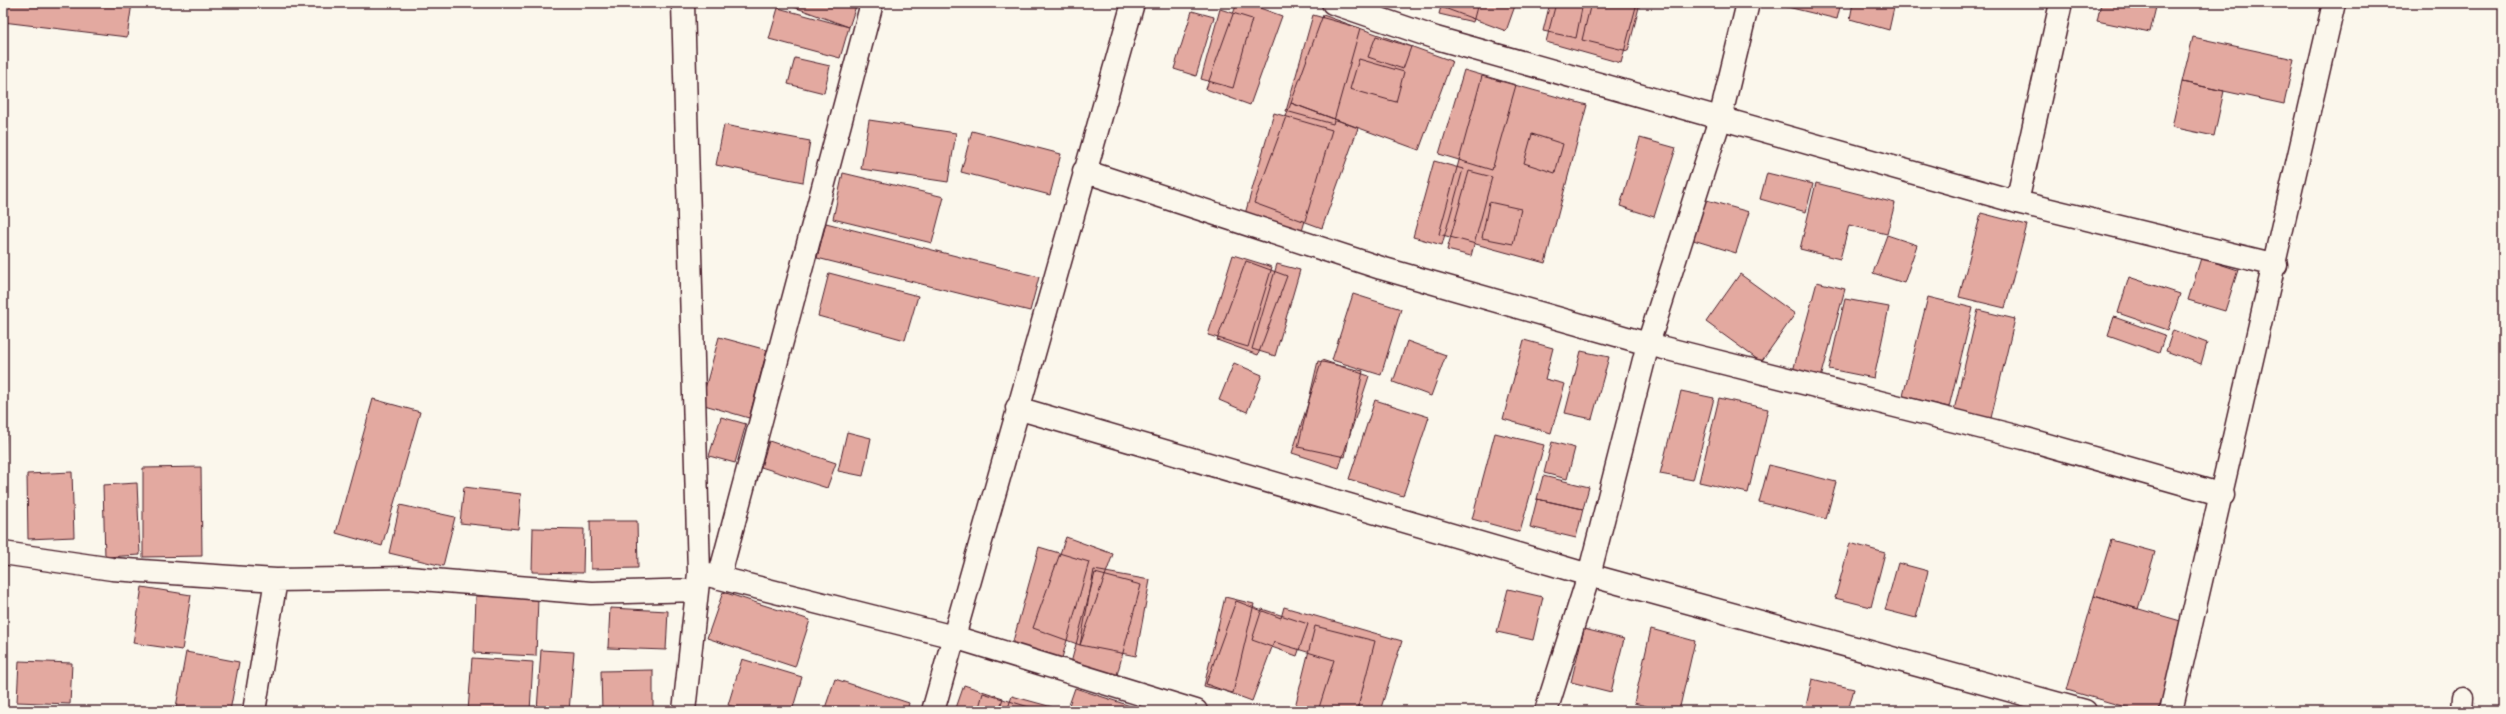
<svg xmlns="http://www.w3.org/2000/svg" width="2506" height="714" font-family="Dekko,sans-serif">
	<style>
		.building { fill: #e3a9a0; stroke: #4a1f2b }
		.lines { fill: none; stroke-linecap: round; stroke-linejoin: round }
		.service-casing { stroke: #4a1f2b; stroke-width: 23 }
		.minor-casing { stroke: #4a1f2b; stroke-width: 25 }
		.service { stroke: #fbf7ec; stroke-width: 20 }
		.minor { stroke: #fbf7ec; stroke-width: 22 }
	</style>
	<rect width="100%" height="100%" fill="#fbf7ec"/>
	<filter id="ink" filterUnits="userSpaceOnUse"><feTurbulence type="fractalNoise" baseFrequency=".025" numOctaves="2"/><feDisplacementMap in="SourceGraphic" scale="8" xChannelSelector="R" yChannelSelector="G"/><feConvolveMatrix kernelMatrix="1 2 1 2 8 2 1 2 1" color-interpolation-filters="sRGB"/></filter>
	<g filter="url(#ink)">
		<path class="building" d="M 3,3 L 132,3 L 127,37 L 3,22 Z
			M 795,3 L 857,3 L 849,27 L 794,7 Z
			M 1237,3 L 1246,3 L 1282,16 L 1250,105 L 1206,89 Z
			M 1440,3 L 1516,3 L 1506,31 L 1439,6 Z
			M 1442,3 L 1478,3 L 1473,22 L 1439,14 Z
			M 1550,3 L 1583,3 L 1576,38 L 1543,31 Z
			M 1556,3 L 1637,3 L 1621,63 L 1546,42 Z
			M 1591,3 L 1640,3 L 1628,51 L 1582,40 Z
			M 1771,3 L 1841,3 L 1837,19 Z
			M 1853,3 L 1895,3 L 1889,30 L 1850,19 Z
			M 2101,3 L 2157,3 L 2150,32 L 2097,21 Z
			M 778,8 L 849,27 L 840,58 L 769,39 Z
			M 1220,9 L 1252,19 L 1233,88 L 1201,79 Z
			M 1192,11 L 1214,17 L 1196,76 L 1174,69 Z
			M 1313,15 L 1360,28 L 1333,124 L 1286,111 Z
			M 1323,15 L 1452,61 L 1419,150 L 1291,103 Z
			M 1376,36 L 1411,47 L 1403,69 L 1368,57 Z
			M 2193,37 L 2294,59 L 2284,104 L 2182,82 Z
			M 795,58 L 830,66 L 824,93 L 788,84 Z
			M 1359,59 L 1404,72 L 1396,102 L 1350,89 Z
			M 1464,70 L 1516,85 L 1492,170 L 1439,154 Z
			M 1482,76 L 1587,105 L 1545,263 L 1439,234 Z
			M 2182,82 L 2224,91 L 2214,136 L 2172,127 Z
			M 1291,103 L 1358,128 L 1322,228 L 1254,203 Z
			M 1274,113 L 1332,130 L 1302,231 L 1245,214 Z
			M 869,120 L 956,133 L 948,182 L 861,169 Z
			M 724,125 L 810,141 L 803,182 L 716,165 Z
			M 972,131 L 1061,154 L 1050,195 L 961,172 Z
			M 1532,134 L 1563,144 L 1555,173 L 1524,163 Z
			M 1640,138 L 1676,148 L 1654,217 L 1620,206 Z
			M 1434,161 L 1463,169 L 1442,245 L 1413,237 Z
			M 1469,171 L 1492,177 L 1471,256 L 1447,250 Z
			M 843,173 L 944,197 L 932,243 L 833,219 Z
			M 1767,173 L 1813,184 L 1806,212 L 1760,199 Z
			M 1816,183 L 1895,203 L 1887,234 L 1849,225 L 1840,259 L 1800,249 Z
			M 1703,199 L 1749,212 L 1736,253 L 1690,239 Z
			M 1489,202 L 1521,209 L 1513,244 L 1482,238 Z
			M 1981,213 L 2027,225 L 2005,308 L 1959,297 Z
			M 826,223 L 1039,277 L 1030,311 L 817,258 Z
			M 1887,235 L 1917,245 L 1904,283 L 1873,273 Z
			M 1233,255 L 1272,267 L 1248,347 L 1208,335 Z
			M 2201,258 L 2238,270 L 2225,311 L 2188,300 Z
			M 1246,261 L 1287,276 L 1258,355 L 1217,340 Z
			M 1277,264 L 1300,270 L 1275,356 L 1252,349 Z
			M 829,273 L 918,296 L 905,340 L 818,316 Z
			M 1740,274 L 1795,314 L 1761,362 L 1706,322 Z
			M 2129,277 L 2180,294 L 2168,330 L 2118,313 Z
			M 1817,282 L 1845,289 L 1821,378 L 1793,371 Z
			M 1353,294 L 1401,309 L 1381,375 L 1332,360 Z
			M 1928,297 L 1973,308 L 1949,407 L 1903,396 Z
			M 1845,299 L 1889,307 L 1874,378 L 1829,369 Z
			M 1978,310 L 2015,319 L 1991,418 L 1954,410 Z
			M 2114,317 L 2165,335 L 2159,353 L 2108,335 Z
			M 2173,330 L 2207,343 L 2201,364 L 2166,351 Z
			M 719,337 L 767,350 L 749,418 L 701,404 Z
			M 1524,340 L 1553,348 L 1545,379 L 1565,384 L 1551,433 L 1503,419 Z
			M 1407,341 L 1446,355 L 1431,396 L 1393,382 Z
			M 1581,351 L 1609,357 L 1592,419 L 1565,413 Z
			M 1322,360 L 1369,376 L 1339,468 L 1292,453 Z
			M 1318,361 L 1363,371 L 1345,457 L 1298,447 Z
			M 1234,363 L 1262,375 L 1247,412 L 1219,400 Z
			M 1681,391 L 1714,398 L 1693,480 L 1660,474 Z
			M 1719,398 L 1768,409 L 1748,493 L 1699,482 Z
			M 373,399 L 420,412 L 382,546 L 336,533 Z
			M 1375,400 L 1429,417 L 1403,496 L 1349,479 Z
			M 721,417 L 746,424 L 735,463 L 709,456 Z
			M 3,429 L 6,429 L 3,517 Z
			M 847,432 L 871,438 L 863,476 L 838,471 Z
			M 1495,433 L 1544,445 L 1520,532 L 1472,519 Z
			M 769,441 L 836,463 L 827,488 L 761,467 Z
			M 1552,442 L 1575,448 L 1567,479 L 1544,473 Z
			M 1769,465 L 1836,482 L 1826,519 L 1759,502 Z
			M 201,467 L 202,556 L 143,557 L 143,468 Z
			M 72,472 L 74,537 L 28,539 L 27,474 Z
			M 1543,476 L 1589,487 L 1583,509 L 1537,499 Z
			M 137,483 L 140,555 L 105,557 L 103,485 Z
			M 464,487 L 521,494 L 518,529 L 460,523 Z
			M 1537,499 L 1583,509 L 1576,538 L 1530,527 Z
			M 400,505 L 455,517 L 443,566 L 389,553 Z
			M 590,521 L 637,521 L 638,568 L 591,569 Z
			M 533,528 L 584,529 L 583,573 L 532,572 Z
			M 1066,537 L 1113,554 L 1080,645 L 1033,628 Z
			M 2111,540 L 2155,552 L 2138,609 L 2094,596 Z
			M 1850,543 L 1885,553 L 1871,607 L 1835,598 Z
			M 1039,547 L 1089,562 L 1062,658 L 1012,645 Z
			M 1898,563 L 1928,571 L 1916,618 L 1885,610 Z
			M 3,567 L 6,567 L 5,659 L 3,659 Z
			M 1094,570 L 1150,580 L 1136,656 L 1080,645 Z
			M 1095,573 L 1141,585 L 1117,675 L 1071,663 Z
			M 142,587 L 191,595 L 182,650 L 133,643 Z
			M 1508,589 L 1543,597 L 1533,640 L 1497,632 Z
			M 723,592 L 810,620 L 795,667 L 707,638 Z
			M 476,596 L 538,598 L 536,656 L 474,653 Z
			M 2094,596 L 2184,622 L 2159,711 L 2139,711 L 2067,690 Z
			M 1225,597 L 1254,604 L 1233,693 L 1204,686 Z
			M 1236,601 L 1281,618 L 1284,607 L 1402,641 L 1380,711 L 1318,711 L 1334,660 L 1274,642 L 1252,701 L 1206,684 Z
			M 610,608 L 668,611 L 666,650 L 608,648 Z
			M 1262,609 L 1308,624 L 1297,656 L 1252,640 Z
			M 1315,626 L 1375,641 L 1357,711 L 1313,711 L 1295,707 Z
			M 1584,629 L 1624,639 L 1611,692 L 1571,682 Z
			M 1651,629 L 1695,641 L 1679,711 L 1665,711 L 1634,703 Z
			M 541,650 L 574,652 L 569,711 L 537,711 Z
			M 186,652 L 239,662 L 230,711 L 198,711 L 176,707 Z
			M 472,658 L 533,662 L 530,711 L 468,711 Z
			M 742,659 L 802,677 L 792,711 L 749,711 L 728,705 Z
			M 19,661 L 72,663 L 70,704 L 17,702 Z
			M 653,670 L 653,711 L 602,711 L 601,671 Z
			M 835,679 L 909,703 L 907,711 L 824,711 Z
			M 1812,679 L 1854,689 L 1848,711 L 1805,711 Z
			M 964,685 L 1003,698 L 999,711 L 955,711 Z
			M 1075,688 L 1146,711 L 1067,711 Z
			M 983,693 L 1042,711 L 978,711 Z
			M 1012,696 L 1052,707 L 1051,711 L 1007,711 Z
			M 3,708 L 31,711 L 3,711 Z"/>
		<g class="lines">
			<g class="service-casing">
				<path id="service" d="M 2462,711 L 2463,698"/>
			</g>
			<g class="minor-casing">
				<path id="minor" d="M 683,3 L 699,573 L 684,711
					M 1333,3 L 1436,38 L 2017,202 L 2276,265
					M 1084,171 L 1381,268 L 1648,344 L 2023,438 L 2223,495
					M 2017,202 L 2061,3
					M 1017,408 L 1589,575 L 2085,711
					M 3,553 L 112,569 L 276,580 L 409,578 L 591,593 L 697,590
					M 704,574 L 954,637 L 1196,711
					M 719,578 L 872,3
					M 254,711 L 276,580
					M 933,711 L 1133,3
					M 1546,711 L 1589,575 L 1648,344 L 1720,119 L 1748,3
					M 2171,711 L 2334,3"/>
			</g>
			<use href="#service" class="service"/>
			<use href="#minor" class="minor"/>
		</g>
	</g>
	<rect width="2506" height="714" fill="none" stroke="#fbf7ec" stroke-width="16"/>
	<rect x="8" y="8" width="2490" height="698" fill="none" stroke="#4a1f2b" stroke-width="1.5" filter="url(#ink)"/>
</svg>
